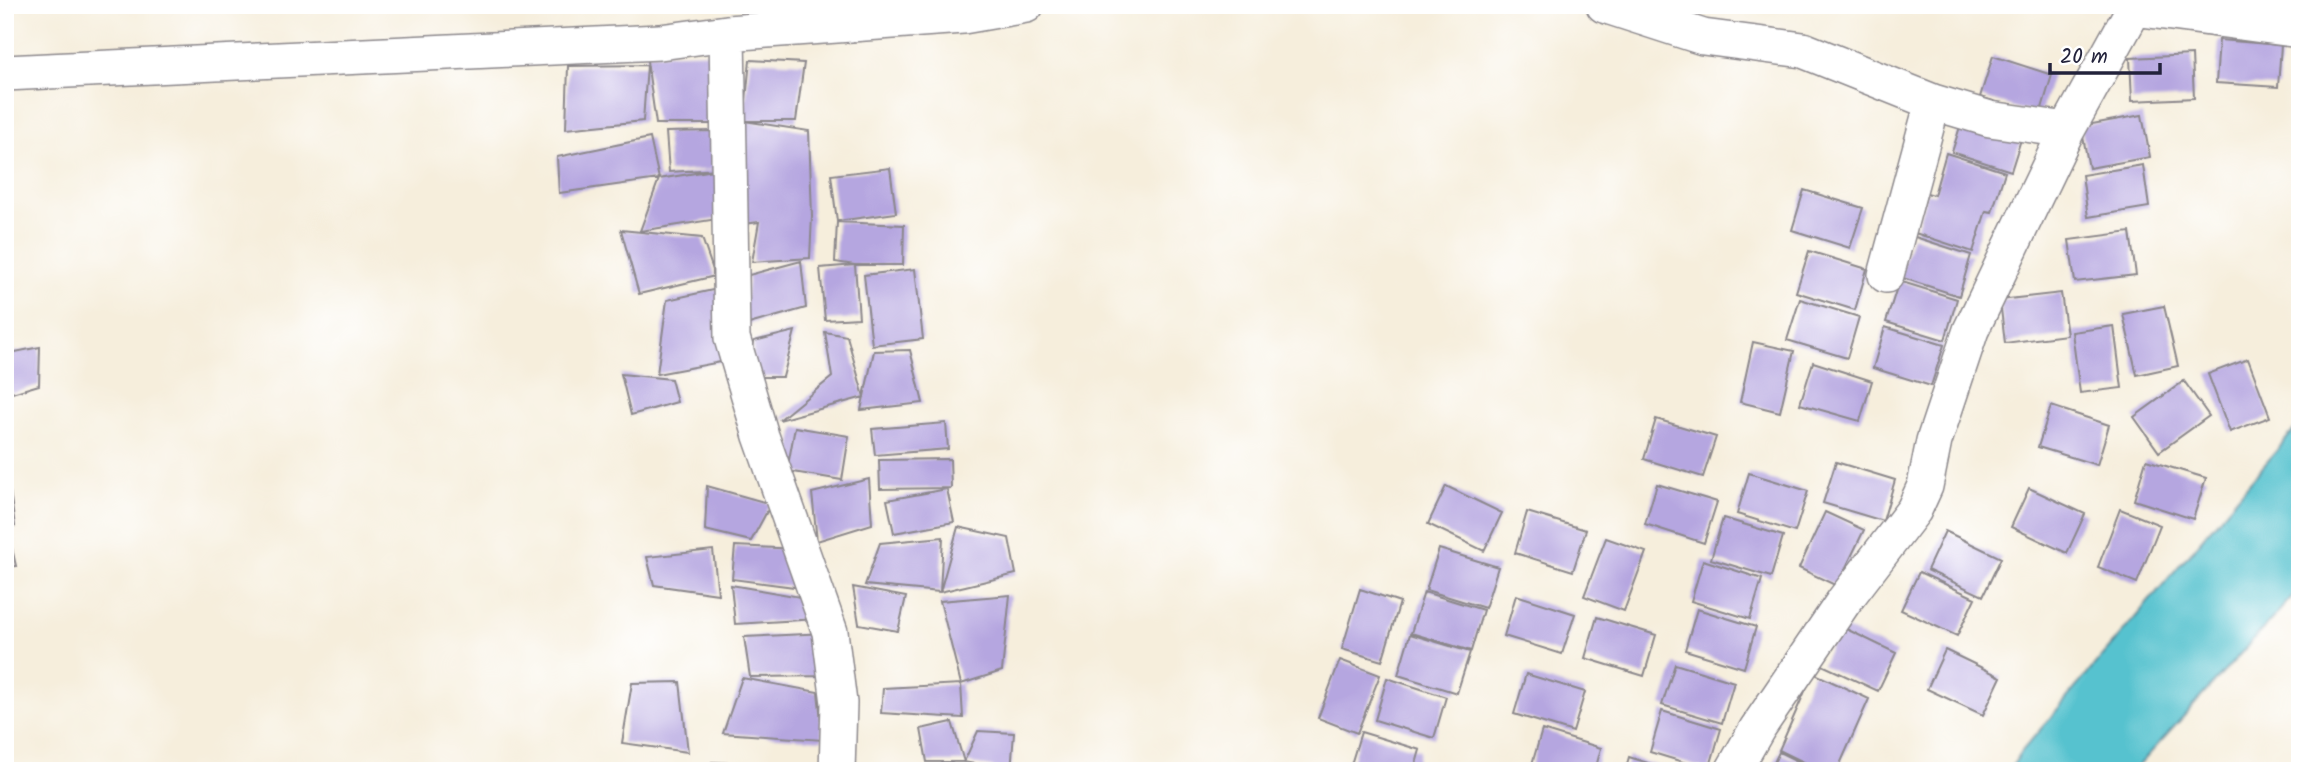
<svg xmlns="http://www.w3.org/2000/svg" width="2305" height="776" font-family="Kalam,sans-serif">
	<style>
		.water { fill: #56c2cf; stroke: #3c7285; stroke-width: 2 }
		.building { fill: #b5a6e0 }
		.lines { fill: none; stroke-linecap: round; stroke-linejoin: round }
		.minor-casing { stroke: #8c888c; stroke-width: 38 }
		.minor { stroke: #fff; stroke-width: 35 }
	</style>
	<rect width="100%" height="100%" fill="#fff"/>
	<filter id="ink" filterUnits="userSpaceOnUse"><feTurbulence type="fractalNoise" baseFrequency=".0143" numOctaves="2"/><feDisplacementMap in="SourceGraphic" scale="14" xChannelSelector="R" yChannelSelector="G"/><feConvolveMatrix kernelMatrix="1 2 1 2 8 2 1 2 1" color-interpolation-filters="sRGB"/></filter>
	<filter id="wash" filterUnits="userSpaceOnUse"><feTurbulence type="fractalNoise" baseFrequency=".00686" numOctaves="4" result="noise"/><feDisplacementMap in="SourceGraphic" scale="28" xChannelSelector="R" yChannelSelector="G"/><feGaussianBlur stdDeviation="1.57" result="paint"/><feColorMatrix in="noise" values="0 0 0 0 0 0 0 0 0 0 0 0 0 0 0 0 0 1.4 0 .05"/><feComposite in="paint" operator="in"/></filter>
	<g filter="url(#wash)">
		<rect width="100%" height="100%" fill="#f6eedc"/>
		<path class="water" d="M 2300,423 L 2300,588 L 2134,771 L 2009,771 L 2022,751 Z"/>
		<g id="blocks">
			<path class="building" d="M 2219,40 L 2281,45 L 2278,87 L 2216,83 Z
				M 725,52 L 726,124 L 656,124 L 646,54 Z
				M 2192,55 L 2194,98 L 2132,101 L 2130,58 Z
				M 1993,56 L 2052,75 L 2040,115 L 1980,97 Z
				M 750,60 L 804,63 L 796,121 L 744,121 Z
				M 647,65 L 643,121 L 566,129 L 568,66 Z
				M 1965,111 L 2024,130 L 2011,171 L 1952,152 Z
				M 2142,115 L 2150,157 L 2089,168 L 2081,126 Z
				M 744,121 L 809,131 L 812,216 L 810,258 L 752,262 L 759,222 L 737,225 Z
				M 713,131 L 720,169 L 669,172 L 666,132 Z
				M 650,138 L 659,179 L 559,193 L 557,157 Z
				M 1946,153 L 2005,172 L 1992,212 L 1986,211 L 1973,252 L 1915,233 L 1927,193 L 1934,195 Z
				M 2143,165 L 2149,207 L 2088,217 L 2082,175 Z
				M 890,168 L 896,213 L 837,221 L 831,175 Z
				M 720,169 L 724,218 L 640,231 L 659,179 Z
				M 1804,190 L 1863,208 L 1850,248 L 1792,230 Z
				M 837,222 L 904,225 L 903,265 L 855,265 L 859,318 L 825,320 L 820,268 L 855,265 L 835,262 Z
				M 621,230 L 702,238 L 715,276 L 639,294 Z
				M 2130,232 L 2136,275 L 2075,282 L 2069,240 Z
				M 1912,236 L 1971,255 L 1959,296 L 1900,277 Z
				M 1809,251 L 1867,269 L 1855,310 L 1796,292 Z
				M 801,261 L 806,308 L 742,326 L 749,275 Z
				M 915,269 L 923,339 L 872,345 L 864,275 Z
				M 1899,281 L 1957,299 L 1945,340 L 1886,322 Z
				M 722,288 L 726,361 L 657,374 L 667,300 Z
				M 2061,293 L 2067,335 L 2005,343 L 2000,300 Z
				M 1800,299 L 1859,317 L 1847,358 L 1787,340 Z
				M 2164,306 L 2178,366 L 2137,375 L 2123,314 Z
				M 2114,326 L 2122,388 L 2080,393 L 2072,332 Z
				M 1885,327 L 1944,345 L 1931,386 L 1873,368 Z
				M 795,331 L 783,377 L 751,377 L 754,341 Z
				M 825,332 L 847,336 L 864,397 L 779,420 L 832,377 Z
				M 1753,342 L 1794,351 L 1780,412 L 1740,402 Z
				M 40,347 L 39,385 L 12,393 L 5,371 L 5,354 Z
				M 910,350 L 923,403 L 861,410 L 874,351 Z
				M 2248,359 L 2270,417 L 2230,432 L 2208,374 Z
				M 1813,362 L 1872,381 L 1860,421 L 1800,404 Z
				M 621,374 L 671,379 L 677,402 L 631,415 Z
				M 2184,381 L 2209,416 L 2159,452 L 2134,417 Z
				M 2051,406 L 2109,425 L 2097,465 L 2038,447 Z
				M 1656,419 L 1716,437 L 1703,477 L 1644,459 Z
				M 946,423 L 948,449 L 875,455 L 872,429 Z
				M 795,427 L 849,436 L 842,480 L 787,471 Z
				M 950,459 L 951,488 L 880,489 L 879,460 Z
				M 2146,460 L 2206,478 L 2193,519 L 2134,500 Z
				M 1836,462 L 1895,480 L 1883,521 L 1823,503 Z
				M 5,470 L 7,470 L 15,526 L 5,524 Z
				M 1749,473 L 1808,491 L 1795,532 L 1737,514 Z
				M 869,479 L 872,524 L 817,541 L 812,493 Z
				M 1657,484 L 1717,502 L 1704,543 L 1645,524 Z
				M 707,486 L 771,504 L 751,541 L 705,530 Z
				M 1446,486 L 1502,513 L 1484,551 L 1428,524 Z
				M 2029,488 L 2085,514 L 2067,553 L 2011,527 Z
				M 947,489 L 954,522 L 894,533 L 887,500 Z
				M 2120,509 L 2160,525 L 2137,583 L 2098,567 Z
				M 1527,512 L 1586,530 L 1573,571 L 1515,553 Z
				M 1825,512 L 1864,530 L 1837,586 L 1799,568 Z
				M 1723,518 L 1783,536 L 1771,577 L 1711,559 Z
				M 958,527 L 1009,538 L 1016,574 L 940,592 L 865,585 L 880,543 L 943,537 L 940,592 Z
				M 5,530 L 8,530 L 16,566 L 5,567 Z
				M 1945,531 L 2001,558 L 1983,596 L 1927,570 Z
				M 1606,538 L 1646,552 L 1624,611 L 1584,596 Z
				M 735,546 L 799,549 L 802,588 L 732,579 Z
				M 1439,549 L 1498,567 L 1485,608 L 1426,590 Z
				M 713,550 L 718,594 L 654,585 L 647,557 Z
				M 1703,560 L 1762,579 L 1750,619 L 1691,601 Z
				M 1919,572 L 1975,598 L 1957,636 L 1901,610 Z
				M 731,585 L 812,599 L 817,619 L 735,624 Z
				M 853,587 L 906,597 L 898,631 L 859,624 Z
				M 1360,589 L 1400,602 L 1382,661 L 1342,649 Z
				M 1424,592 L 1483,610 L 1471,651 L 1411,633 Z
				M 1010,595 L 1002,671 L 961,684 L 940,601 Z
				M 1516,595 L 1575,614 L 1562,654 L 1504,636 Z
				M 1697,609 L 1756,627 L 1744,668 L 1685,650 Z
				M 1597,617 L 1656,635 L 1644,676 L 1585,658 Z
				M 1840,626 L 1896,653 L 1878,691 L 1822,665 Z
				M 826,633 L 827,676 L 750,677 L 744,637 Z
				M 1410,634 L 1470,652 L 1457,693 L 1398,675 Z
				M 1945,650 L 2001,677 L 1983,715 L 1927,689 Z
				M 1340,660 L 1380,675 L 1357,733 L 1318,718 Z
				M 1675,664 L 1734,682 L 1722,723 L 1662,705 Z
				M 1813,673 L 1869,699 L 1837,771 L 1822,771 L 1779,750 Z
				M 1526,674 L 1585,692 L 1573,732 L 1514,714 Z
				M 742,678 L 818,692 L 823,740 L 723,733 Z
				M 1387,678 L 1446,697 L 1434,738 L 1375,720 Z
				M 680,682 L 688,752 L 622,743 L 632,683 Z
				M 961,684 L 963,718 L 881,713 L 883,688 Z
				M 1662,711 L 1721,729 L 1709,770 L 1650,752 Z
				M 952,722 L 964,762 L 978,731 L 1014,733 L 1011,771 L 964,762 L 927,762 L 921,729 Z
				M 1542,730 L 1601,748 L 1595,771 L 1530,771 Z
				M 1361,732 L 1420,750 L 1414,771 L 1349,771 Z
				M 1779,752 L 1818,771 L 1770,771 Z
				M 1629,757 L 1670,770 L 1670,771 L 1625,771 Z
				M 712,762 L 803,767 L 803,771 L 710,771 Z"/>
		</g>
	</g>
	<g filter="url(#ink)">
		<use href="#blocks" fill-opacity="0" stroke="#8c888c" stroke-width="2"/>
		<g class="lines">
			<g class="minor-casing">
				<path id="minor" d="M 1604,5 L 1703,37 L 1803,50 L 1933,102 L 1990,119 L 2067,130
					M 2134,8 L 2300,30
					M 727,33 L 732,338 L 761,436 L 830,632 L 839,703 L 837,771
					M 5,73 L 660,42 L 727,33 L 963,16 L 1026,5
					M 1886,275 L 1933,102
					M 1733,771 L 1757,729 L 1844,601 L 1914,510 L 1925,486 L 1934,441 L 1971,330 L 2067,130 L 2136,5"/>
			</g>
			<use href="#minor" class="minor"/>
		</g>
	</g>
	<rect width="2305" height="776" fill="none" stroke="#fff" stroke-width="28"/>
	<path d="M2050 63v10h110v-10" fill="none" stroke="#22223b" stroke-width="3.5"/>
	<text x="2060" y="63" font-size="21" fill="#22223b" stroke="#ffffff" stroke-width="5" paint-order="stroke">20 m</text>
</svg>
